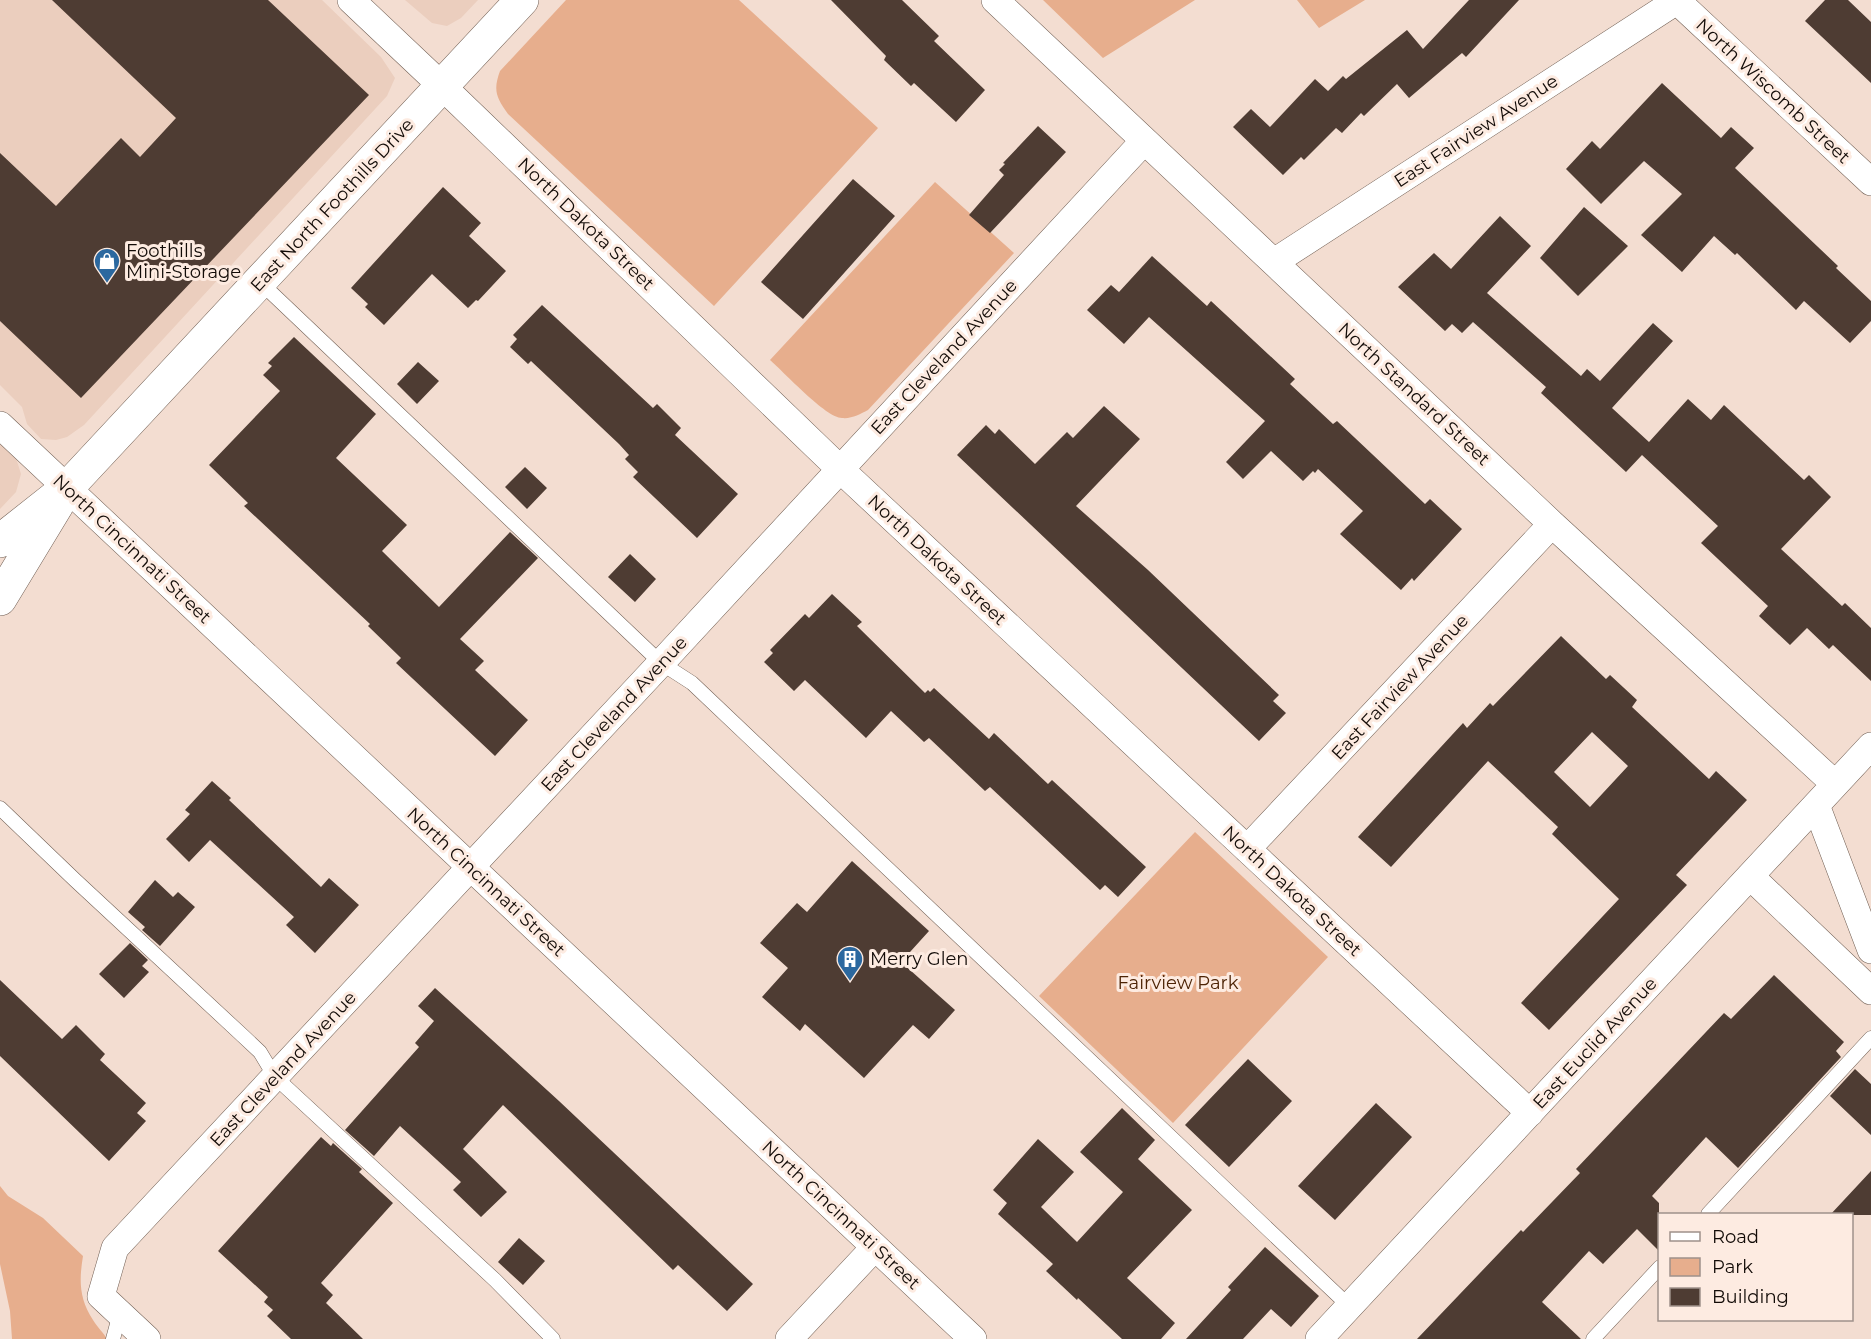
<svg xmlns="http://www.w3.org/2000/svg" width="1871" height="1339" font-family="Montserrat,sans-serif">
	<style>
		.built { fill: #ebcebe }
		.green { fill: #e7ae8d }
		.building { fill: #4e3c33; fill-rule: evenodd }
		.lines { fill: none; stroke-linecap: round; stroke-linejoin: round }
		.lane-casing { stroke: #726055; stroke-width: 15 }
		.street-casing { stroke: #726055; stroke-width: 28 }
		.secondary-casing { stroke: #726055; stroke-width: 34 }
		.lane { stroke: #fff; stroke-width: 14 }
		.street { stroke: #fff; stroke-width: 27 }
		.secondary { stroke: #fff; stroke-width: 33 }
		.labels { text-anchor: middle; stroke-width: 6; stroke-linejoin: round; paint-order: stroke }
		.street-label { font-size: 18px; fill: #120b07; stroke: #fdebe1 }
		.poi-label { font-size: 18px; fill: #120b07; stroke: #fdebe1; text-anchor: start }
		.park-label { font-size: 18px; fill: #4d2305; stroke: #fdebe1 }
	</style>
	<rect width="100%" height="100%" fill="#f3ddd1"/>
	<path class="built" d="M 0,0 L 322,0 L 381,57 L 395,78 L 387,96 L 84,425 L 67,437 L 56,440 L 41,439 L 27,424 L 22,407 L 0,385 Z
		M 405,0 L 478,0 L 461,18 L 447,26 L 432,23 Z
		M 0,445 L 4,446 L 16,458 L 21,474 L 16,492 L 0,509 Z"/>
	<path class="green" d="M 566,0 L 739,0 L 878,128 L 714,306 L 508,114 C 496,97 493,90 500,71 Z
		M 1043,0 L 1195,0 L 1103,58 Z
		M 1297,0 L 1365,0 L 1319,28 Z
		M 935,182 L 1014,253 L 868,410 C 860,414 852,419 842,418 C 826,418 784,372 770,360 Z
		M 1195,832 L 1328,957 L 1173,1123 L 1039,996 Z
		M 0,1186 L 8,1196 L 43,1218 L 83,1256 C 79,1280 79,1299 93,1320 C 97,1327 104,1333 107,1339 L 12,1339 L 10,1311 L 0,1264 Z"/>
	<path class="building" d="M 52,0 L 268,0 L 369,95 L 81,398 L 0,321 L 0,153 L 56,206 L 121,138 L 140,157 L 176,118 Z
		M 831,0 L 902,0 L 939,36 L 934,41 L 985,90 L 956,122 L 914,83 L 911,86 L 884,60 L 886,56 Z
		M 1469,0 L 1519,0 L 1466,57 L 1462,53 L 1409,98 L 1397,84 L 1364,116 L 1361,113 L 1342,133 L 1336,128 L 1304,160 L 1301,157 L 1283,175 L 1233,127 L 1251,109 L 1270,127 L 1315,79 L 1328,91 L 1343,76 L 1346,79 L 1407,30 L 1423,49 Z
		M 1825,0 L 1848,0 L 1871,22 L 1871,83 L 1805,21 Z
		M 1662,83 L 1721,138 L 1731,127 L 1754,148 L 1735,168 L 1838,266 L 1836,268 L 1871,301 L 1871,321 L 1850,343 L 1804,301 L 1796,310 L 1737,253 L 1735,255 L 1714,236 L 1682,272 L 1641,235 L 1682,194 L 1644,161 L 1601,204 L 1566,169 L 1592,141 L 1600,149 Z
		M 1038,126 L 1066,152 L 990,233 L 969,215 L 1004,175 L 999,170 L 1005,164 L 1003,163 Z
		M 853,179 L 895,216 L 803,319 L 761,282 Z
		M 443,187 L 481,223 L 469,236 L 506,271 L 478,301 L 476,300 L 468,308 L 432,274 L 384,325 L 365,307 L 368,304 L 351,288 Z
		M 1584,207 L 1628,246 L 1578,296 L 1540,258 Z
		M 1500,216 L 1531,246 L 1487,293 L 1581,376 L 1587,369 L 1600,381 L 1653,323 L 1673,341 L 1612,408 L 1649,442 L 1688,399 L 1711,420 L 1724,405 L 1804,480 L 1809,475 L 1831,497 L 1781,549 L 1842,606 L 1845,603 L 1871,628 L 1871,681 L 1833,645 L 1829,649 L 1807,628 L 1790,645 L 1759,616 L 1768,606 L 1701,543 L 1718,526 L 1642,455 L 1626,472 L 1541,393 L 1546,387 L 1473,322 L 1462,333 L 1452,324 L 1445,331 L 1398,287 L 1434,253 L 1451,269 Z
		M 1152,256 L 1207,306 L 1211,301 L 1295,379 L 1290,384 L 1333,424 L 1337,421 L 1425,504 L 1430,499 L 1462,529 L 1414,581 L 1412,578 L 1401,590 L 1340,534 L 1363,511 L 1318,469 L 1315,473 L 1313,471 L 1303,481 L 1271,451 L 1243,479 L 1226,462 L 1265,421 L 1149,317 L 1124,344 L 1087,310 L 1111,285 L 1119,292 Z
		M 542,305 L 653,408 L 657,404 L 681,428 L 675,435 L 738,494 L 697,538 L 633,477 L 638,472 L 625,459 L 629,455 L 619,444 L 531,361 L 528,364 L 510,347 L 517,339 L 513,335 Z
		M 294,337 L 376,414 L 336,458 L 407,525 L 382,551 L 439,607 L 510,532 L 538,558 L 460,639 L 484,661 L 475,670 L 528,720 L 495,756 L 396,663 L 401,658 L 368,626 L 370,624 L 244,506 L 248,503 L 209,465 L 280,391 L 263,375 L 272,366 L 268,363 Z
		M 418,362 L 439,381 L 417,404 L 397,384 Z
		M 1104,406 L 1140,439 L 1076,506 L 1148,570 L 1279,695 L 1273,701 L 1286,713 L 1259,741 L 957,455 L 986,425 L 995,434 L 999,429 L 1035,464 L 1067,432 L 1073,438 Z
		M 525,467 L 547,488 L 527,509 L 505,487 Z
		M 630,554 L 656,579 L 635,602 L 608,577 Z
		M 832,594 L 862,622 L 857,626 L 925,693 L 928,690 L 930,692 L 934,688 L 989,739 L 994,733 L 1048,784 L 1052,780 L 1146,867 L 1118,897 L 1105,885 L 1100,890 L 990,787 L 985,791 L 929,738 L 924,742 L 891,711 L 866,738 L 805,680 L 794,691 L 764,662 L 773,653 L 770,650 L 805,614 L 809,618 Z
		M 1561,636 L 1606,679 L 1610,675 L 1637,700 L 1632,707 L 1709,779 L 1716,771 L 1747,800 L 1676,875 L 1687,885 L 1549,1030 L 1521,1003 L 1619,899 L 1552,834 L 1558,827 L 1488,761 L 1391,867 L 1358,837 L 1463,723 L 1467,728 L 1490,703 L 1493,706 ZM 1592,732 L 1628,766 L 1590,807 L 1554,772 Z
		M 212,781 L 231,798 L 229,800 L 321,887 L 329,878 L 359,905 L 315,953 L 286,925 L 294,917 L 210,840 L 189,862 L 166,839 L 190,814 L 185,810 Z
		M 852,861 L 929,931 L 901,962 L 955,1010 L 929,1039 L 913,1025 L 864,1078 L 805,1024 L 800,1031 L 762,997 L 788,968 L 760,943 L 797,903 L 807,912 Z
		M 155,880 L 173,897 L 178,892 L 195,907 L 160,946 L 142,930 L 145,927 L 128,912 Z
		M 130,943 L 148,960 L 142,966 L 149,972 L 124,998 L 99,974 Z
		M 1774,975 L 1844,1042 L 1836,1051 L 1841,1057 L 1738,1168 L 1706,1137 L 1652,1196 L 1659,1203 L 1659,1251 L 1637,1229 L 1603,1264 L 1589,1251 L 1542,1302 L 1581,1339 L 1417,1339 L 1521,1230 L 1523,1232 L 1580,1173 L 1576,1169 L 1724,1013 L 1731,1019 Z
		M 0,980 L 62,1039 L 76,1025 L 105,1054 L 100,1060 L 146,1103 L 137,1113 L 146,1121 L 109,1161 L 0,1056 Z
		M 435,988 L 559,1101 L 753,1284 L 727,1311 L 678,1265 L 673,1270 L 503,1105 L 463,1149 L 507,1192 L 481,1217 L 453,1190 L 461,1182 L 400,1126 L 374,1156 L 345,1130 L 419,1047 L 415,1043 L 434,1021 L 418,1006 Z
		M 1248,1059 L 1292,1101 L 1229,1167 L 1185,1125 Z
		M 1855,1069 L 1871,1084 L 1871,1135 L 1830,1096 Z
		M 1376,1103 L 1412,1137 L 1335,1220 L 1298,1186 Z
		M 1122,1108 L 1155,1140 L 1138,1159 L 1192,1210 L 1127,1278 L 1175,1323 L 1161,1339 L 1122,1339 L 1078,1298 L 1077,1300 L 1046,1271 L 1053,1264 L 998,1214 L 1007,1203 L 993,1190 L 1038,1139 L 1074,1172 L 1041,1207 L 1077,1242 L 1123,1192 L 1080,1152 Z
		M 321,1137 L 331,1146 L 333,1143 L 362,1169 L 359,1172 L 393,1203 L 321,1283 L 333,1295 L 326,1303 L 363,1339 L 291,1339 L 267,1316 L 273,1310 L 264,1302 L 268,1297 L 218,1251 Z
		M 1871,1171 L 1871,1215 L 1830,1215 Z
		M 519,1238 L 545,1261 L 523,1285 L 498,1262 Z
		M 1265,1247 L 1319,1296 L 1291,1327 L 1271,1309 L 1243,1339 L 1186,1339 L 1231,1290 L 1228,1287 Z"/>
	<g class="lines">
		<g class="lane-casing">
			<path id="lane" d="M 260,282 L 661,663 L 692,683 L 1349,1306
				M 0,808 L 75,880 L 243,1036 L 260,1052 L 275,1077 L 495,1280 L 553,1339
				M 1708,1214 L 1871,1038
				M 113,1339 L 120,1313
				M 1593,1339 L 1660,1267"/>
		</g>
		<g class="street-casing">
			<path id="street" d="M 351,0 L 442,86 L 841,470 L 1530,1113
				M 995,0 L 1552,524 L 1835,784
				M 1676,0 L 1871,182
				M 1274,262 L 1678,0
				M 0,425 L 973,1339
				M 1816,805 L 1871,950
				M 1247,849 L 1552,524
				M 1750,876 L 1871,991
				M 147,1339 L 101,1296 L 115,1248 L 661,663 L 1144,141
				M 789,1339 L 875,1247
				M 1319,1339 L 1871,746"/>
		</g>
		<g class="secondary-casing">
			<path id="secondary" d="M 0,541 L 67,488 L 522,0
				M 0,599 L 57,505"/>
		</g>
		<use href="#lane" class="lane"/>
		<use href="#street" class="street"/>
		<use href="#secondary" class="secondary"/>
	</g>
	<defs>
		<g id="shop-pin" transform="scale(1.35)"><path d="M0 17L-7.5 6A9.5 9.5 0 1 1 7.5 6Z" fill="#2b689f" stroke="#fdebe1"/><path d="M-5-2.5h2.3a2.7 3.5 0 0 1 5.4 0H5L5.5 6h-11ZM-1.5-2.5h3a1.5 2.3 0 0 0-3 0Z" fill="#fff"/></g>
		<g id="building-pin" transform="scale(1.35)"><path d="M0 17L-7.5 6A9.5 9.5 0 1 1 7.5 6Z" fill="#2b689f" stroke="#fdebe1"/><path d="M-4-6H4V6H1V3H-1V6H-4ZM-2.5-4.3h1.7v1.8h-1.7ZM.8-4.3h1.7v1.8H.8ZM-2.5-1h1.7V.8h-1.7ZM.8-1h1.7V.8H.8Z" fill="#fff"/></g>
	</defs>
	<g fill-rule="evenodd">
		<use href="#shop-pin" x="107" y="261"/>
		<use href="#building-pin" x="850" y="959"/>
	</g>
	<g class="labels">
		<g class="street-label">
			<text transform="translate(1773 91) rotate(43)" y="6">North Wiscomb Street</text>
			<text transform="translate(1476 131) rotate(-33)" y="6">East Fairview Avenue</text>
			<text transform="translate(332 205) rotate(-47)" y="6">East North Foothills Drive</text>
			<text transform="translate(586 224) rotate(44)" y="6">North Dakota Street</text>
			<text transform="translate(944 357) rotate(-47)" y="6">East Cleveland Avenue</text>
			<text transform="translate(1414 394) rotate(43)" y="6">North Standard Street</text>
			<text transform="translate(132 549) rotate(43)" y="6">North Cincinnati Street</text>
			<text transform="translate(937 560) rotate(43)" y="6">North Dakota Street</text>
			<text transform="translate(1400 687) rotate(-47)" y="6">East Fairview Avenue</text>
			<text transform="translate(614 714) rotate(-47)" y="6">East Cleveland Avenue</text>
			<text transform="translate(486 882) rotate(43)" y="6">North Cincinnati Street</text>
			<text transform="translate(1292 891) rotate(43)" y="6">North Dakota Street</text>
			<text transform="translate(1595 1043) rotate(-47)" y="6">East Euclid Avenue</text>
			<text transform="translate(283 1069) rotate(-47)" y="6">East Cleveland Avenue</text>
			<text transform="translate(841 1215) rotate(43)" y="6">North Cincinnati Street</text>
		</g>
		<g class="poi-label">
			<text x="126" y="257">Foothills<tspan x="126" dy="21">Mini-Storage</tspan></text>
			<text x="870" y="965">Merry Glen</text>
		</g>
		<g class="park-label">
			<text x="1178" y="989">Fairview Park</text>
		</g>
	</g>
	<rect x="1658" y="1213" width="195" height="108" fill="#fdebe1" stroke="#9f918a" stroke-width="1.5"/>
	<rect x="1670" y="1232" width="30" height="9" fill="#ffffff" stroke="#9f918a" stroke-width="1.5"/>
	<text x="1712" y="1243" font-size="18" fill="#120b07">Road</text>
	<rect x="1670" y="1258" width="30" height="18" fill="#e7ae8d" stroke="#9f918a" stroke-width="1.5"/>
	<text x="1712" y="1273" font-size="18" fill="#120b07">Park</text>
	<rect x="1670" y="1288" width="30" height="18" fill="#4e3c33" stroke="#9f918a" stroke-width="1.5"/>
	<text x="1712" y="1303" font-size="18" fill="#120b07">Building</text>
</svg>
